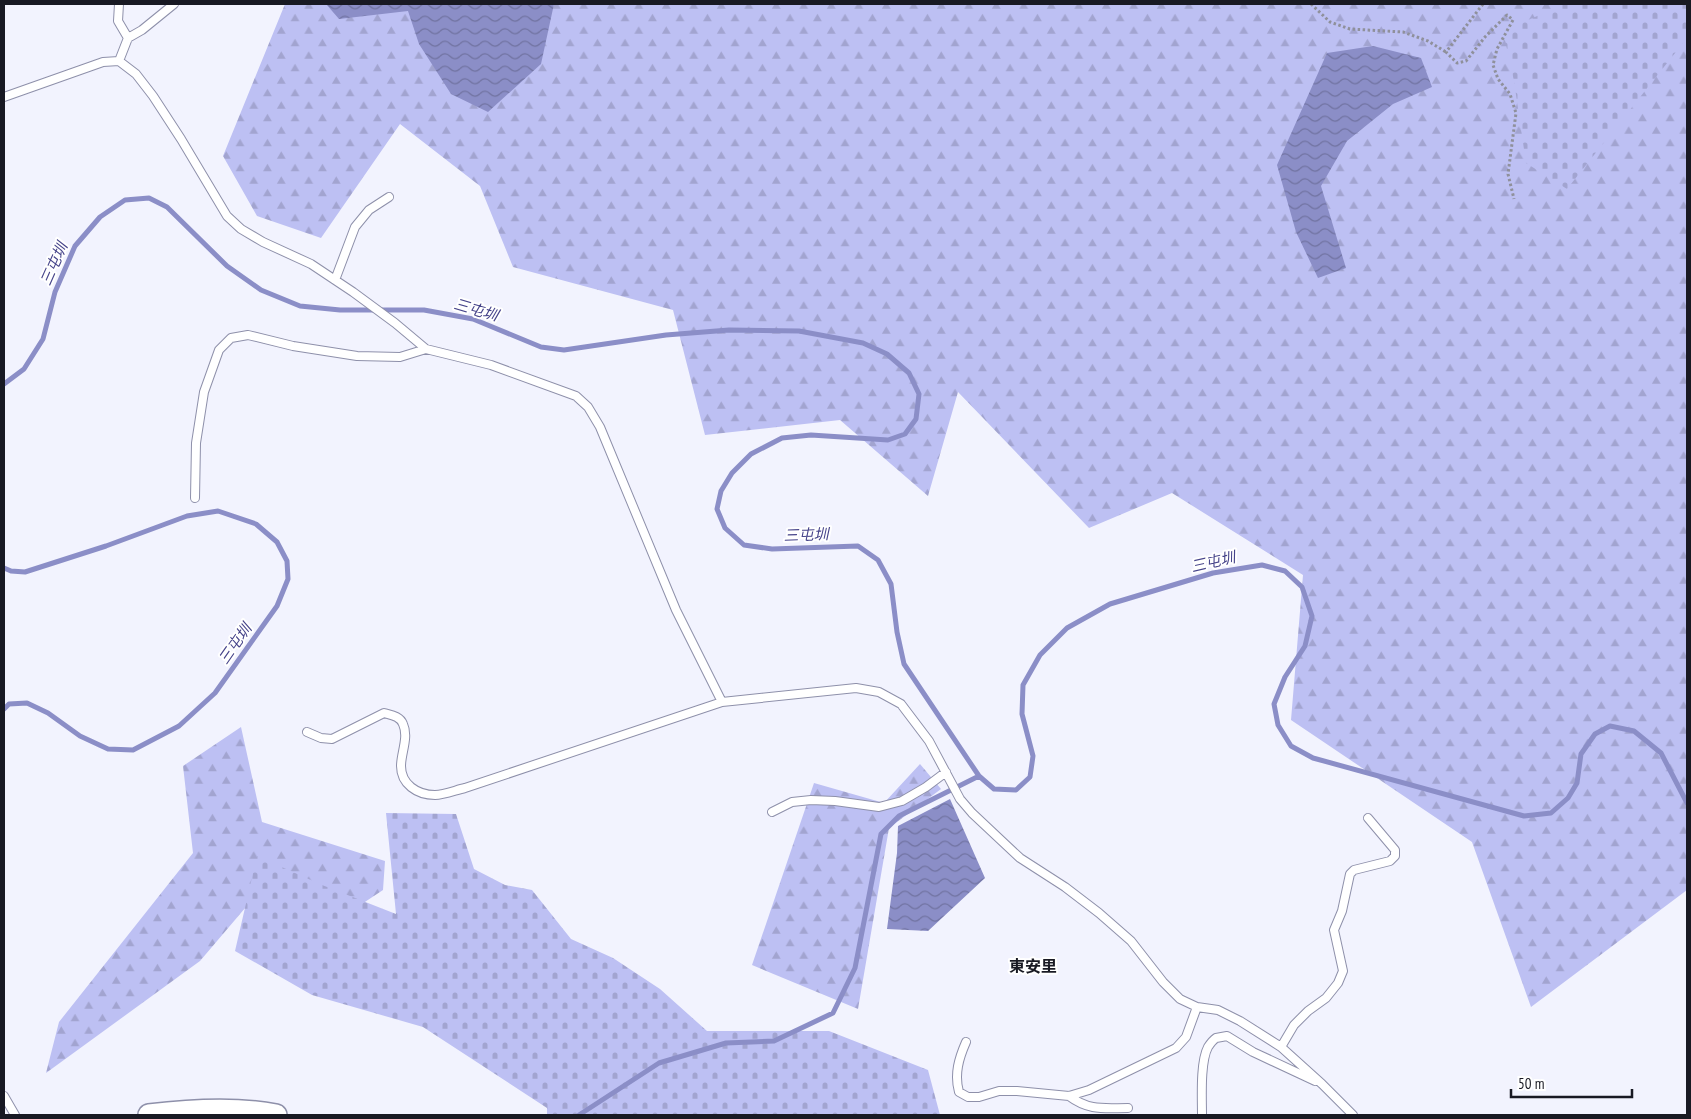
<svg xmlns="http://www.w3.org/2000/svg" width="1691" height="1119" font-family="'PT Sans Narrow','Noto Sans TC',sans-serif">
	<style>
		.forest { fill: url(#forest-firs) }
		.cemetery { fill: url(#cemetery-stones) }
		.water { fill: url(#water-waves) }
		.lines { fill: none; stroke-linecap: round; stroke-linejoin: round }
		.stream { stroke: #8b8ec7; stroke-width: 5 }
		.lane-casing { stroke: #8e90aa; stroke-width: 10 }
		.secondary-casing { stroke: #8e90aa; stroke-width: 24 }
		.path { stroke: #8f909b; stroke-width: 3; stroke-dasharray: 2.5 2.5; stroke-linecap: butt }
		.lane { stroke: #fff; stroke-width: 8 }
		.secondary { stroke: #fff; stroke-width: 21 }
		.labels { text-anchor: middle; stroke-width: 4; stroke-linejoin: round; paint-order: stroke }
		.water-label { font-size: 15px; font-style: italic; fill: #46448a; stroke: #fff }
		.quarter-label { font-size: 16px; font-weight: bold; fill: #181923; stroke: #fff }
	</style>
	<defs>
		<pattern id="forest-firs" width="22" height="20" patternUnits="userSpaceOnUse" patternTransform="scale(1.25)"><rect width="22" height="20" fill="#bdc0f3"/><path d="M5 1l3.5 6h-7zM16 11l3.5 6h-7z" fill="#a2a4d0"/></pattern>
		<pattern id="cemetery-stones" width="16" height="16" patternUnits="userSpaceOnUse" patternTransform="scale(1.25)"><rect width="16" height="16" fill="#bdc0f3"/><path d="M2 7V4a2 2 0 0 1 4 0v3zM10 15v-3a2 2 0 0 1 4 0v3z" fill="#a2a4d0"/></pattern>
		<pattern id="water-waves" width="16" height="10" patternUnits="userSpaceOnUse" patternTransform="scale(1.25)"><rect width="16" height="10" fill="#8b8ec7"/><path d="M0 5q4-4 8 0t8 0" fill="none" stroke="#7173a1"/></pattern>
	</defs>
	<rect width="100%" height="100%" fill="#f2f3fe"/>
	<path class="forest" d="M 285,4 L 1687,4 L 1687,890 L 1531,1007 L 1472,842 L 1291,720 L 1303,575 L 1172,493 L 1089,528 L 958,392 L 928,496 L 840,420 L 705,435 L 673,310 L 513,267 L 480,186 L 400,124 L 321,238 L 257,216 L 223,156 Z
		M 241,727 L 262,822 L 385,861 L 383,890 L 324,929 L 269,880 L 200,961 L 46,1073 L 59,1022 L 193,853 L 183,766 Z
		M 920,764 L 941,789 L 889,828 L 858,1009 L 752,965 L 814,783 L 884,803 Z"/>
	<path class="cemetery" d="M 1561,4 L 1687,4 L 1687,38 L 1567,189 L 1526,163 L 1514,81 L 1503,31 L 1558,7 Z
		M 386,813 L 456,814 L 474,869 L 505,885 L 532,890 L 571,939 L 613,958 L 660,989 L 707,1031 L 829,1031 L 928,1070 L 940,1115 L 547,1115 L 547,1108 L 423,1027 L 312,995 L 235,951 L 257,856 L 322,885 L 396,914 Z"/>
	<path class="water" d="M 326,4 L 554,4 L 541,64 L 488,112 L 451,94 L 419,44 L 408,11 L 339,19 Z
		M 1373,46 L 1421,58 L 1432,87 L 1393,104 L 1347,141 L 1321,186 L 1346,268 L 1318,278 L 1296,232 L 1277,165 L 1327,53 Z
		M 950,799 L 985,878 L 928,931 L 887,929 L 897,853 L 898,826 Z"/>
	<g class="lines">
		<path class="stream" d="M 4,384 L 24,369 L 43,339 L 55,292 L 75,246 L 100,217 L 125,200 L 149,198 L 167,207 L 227,266 L 261,290 L 300,306 L 340,310 L 424,310 L 473,319 L 541,347 L 564,350 L 666,335 L 729,330 L 799,331 L 863,343 L 887,354 L 909,373 L 919,394 L 916,419 L 905,434 L 888,440 L 811,435 L 782,438 L 751,454 L 732,473 L 721,491 L 717,509 L 725,528 L 744,545 L 772,549 L 858,546 L 878,560 L 891,584 L 897,632 L 904,664 L 979,776 L 994,789 L 1016,790 L 1030,777 L 1033,756 L 1022,714 L 1023,685 L 1040,655 L 1067,628 L 1110,604 L 1213,573 L 1262,565 L 1285,571 L 1302,587 L 1312,616 L 1305,646 L 1285,677 L 1274,704 L 1278,725 L 1291,746 L 1313,758 L 1524,816 L 1551,813 L 1568,798 L 1577,783 L 1581,754 L 1595,734 L 1610,726 L 1634,731 L 1661,753 L 1687,803
			M 4,568 L 11,571 L 25,572 L 106,546 L 187,516 L 218,511 L 256,524 L 277,542 L 287,561 L 288,579 L 277,606 L 215,693 L 179,726 L 133,750 L 108,749 L 80,736 L 48,713 L 27,703 L 9,704 L 4,709
			M 579,1115 L 659,1063 L 726,1043 L 774,1041 L 833,1013 L 855,968 L 881,834 L 899,816 L 979,776"/>
		<g class="lane-casing">
			<path id="lane" d="M 119,4 L 118,21 L 128,38
				M 119,61 L 128,38 L 142,30 L 174,4
				M 4,97 L 103,62 L 119,61 L 136,74 L 153,96 L 181,139 L 227,216 L 241,229 L 263,242 L 311,264 L 353,292 L 395,323 L 426,349 L 491,365 L 576,396 L 588,407 L 600,427 L 676,610 L 722,702
				M 335,280 L 355,227 L 369,210 L 389,197
				M 195,498 L 196,443 L 204,392 L 219,350 L 231,338 L 248,335 L 293,346 L 357,356 L 400,357 L 426,349
				M 307,732 L 321,738 L 332,739 L 384,713 C 391,715 400,716 403,724 C 409,737 401,753 401,766 C 401,784 417,795 435,795 C 444,795 456,790 465,788 L 722,702 L 856,688 L 879,692 L 901,704 L 929,741 L 960,799 L 972,813 L 1020,858 L 1065,887 L 1099,913 L 1131,941 L 1163,982 L 1180,999 L 1197,1007 L 1218,1010 L 1240,1021 L 1281,1047 L 1322,1084 L 1353,1115
				M 772,812 L 792,802 L 811,800 L 835,801 L 879,807 L 902,801 L 926,787 L 946,772
				M 966,1042 C 959,1058 954,1074 959,1092 L 968,1097 L 979,1097 L 999,1091 L 1017,1091 L 1069,1096 L 1089,1090 L 1176,1048 L 1186,1037 L 1197,1007
				M 1281,1047 L 1294,1025 L 1308,1011 L 1326,998 L 1338,983 L 1343,971 L 1334,930 L 1342,911 L 1350,874 L 1354,870 L 1390,861 L 1395,856 L 1395,850 L 1368,818
				M 4,1096 L 15,1115
				M 1069,1096 C 1089,1111 1104,1108 1128,1108
				M 1202,1115 C 1202,1098 1200,1062 1208,1047 C 1210,1044 1213,1040 1216,1038 L 1227,1036 L 1253,1052 L 1315,1081"/>
		</g>
		<g class="secondary-casing">
			<path id="secondary" d="M 149,1115 C 190,1110 235,1107 276,1115"/>
		</g>
		<path class="path" d="M 1311,4 L 1330,22 L 1350,29 L 1403,32 L 1428,41 L 1446,52
			M 1483,4 L 1446,52 L 1457,63 L 1466,61 L 1485,37 L 1507,15 L 1513,20 L 1497,49 L 1493,65 L 1498,79 L 1510,94 L 1516,113 L 1508,174 L 1514,199"/>
		<use href="#lane" class="lane"/>
		<use href="#secondary" class="secondary"/>
	</g>
	<g class="labels">
		<g class="water-label">
			<text transform="translate(54 264) rotate(-66)" y="5">三屯圳</text>
			<text transform="translate(476 310) rotate(16)" y="5">三屯圳</text>
			<text transform="translate(806 535) rotate(-2)" y="5">三屯圳</text>
			<text transform="translate(1213 562) rotate(-13)" y="5">三屯圳</text>
			<text transform="translate(235 644) rotate(-55)" y="5">三屯圳</text>
		</g>
		<g class="quarter-label">
			<text x="1033" y="972">東安里</text>
		</g>
	</g>
	<rect width="1691" height="1119" fill="none" stroke="#181923" stroke-width="10"/>
	<path d="M1511 1089v8h121v-8" fill="none" stroke="#181923" stroke-width="2.5"/>
	<text x="1518" y="1089" font-size="15" fill="#181923" stroke="#ffffff" stroke-width="4" paint-order="stroke">50 m</text>
</svg>
